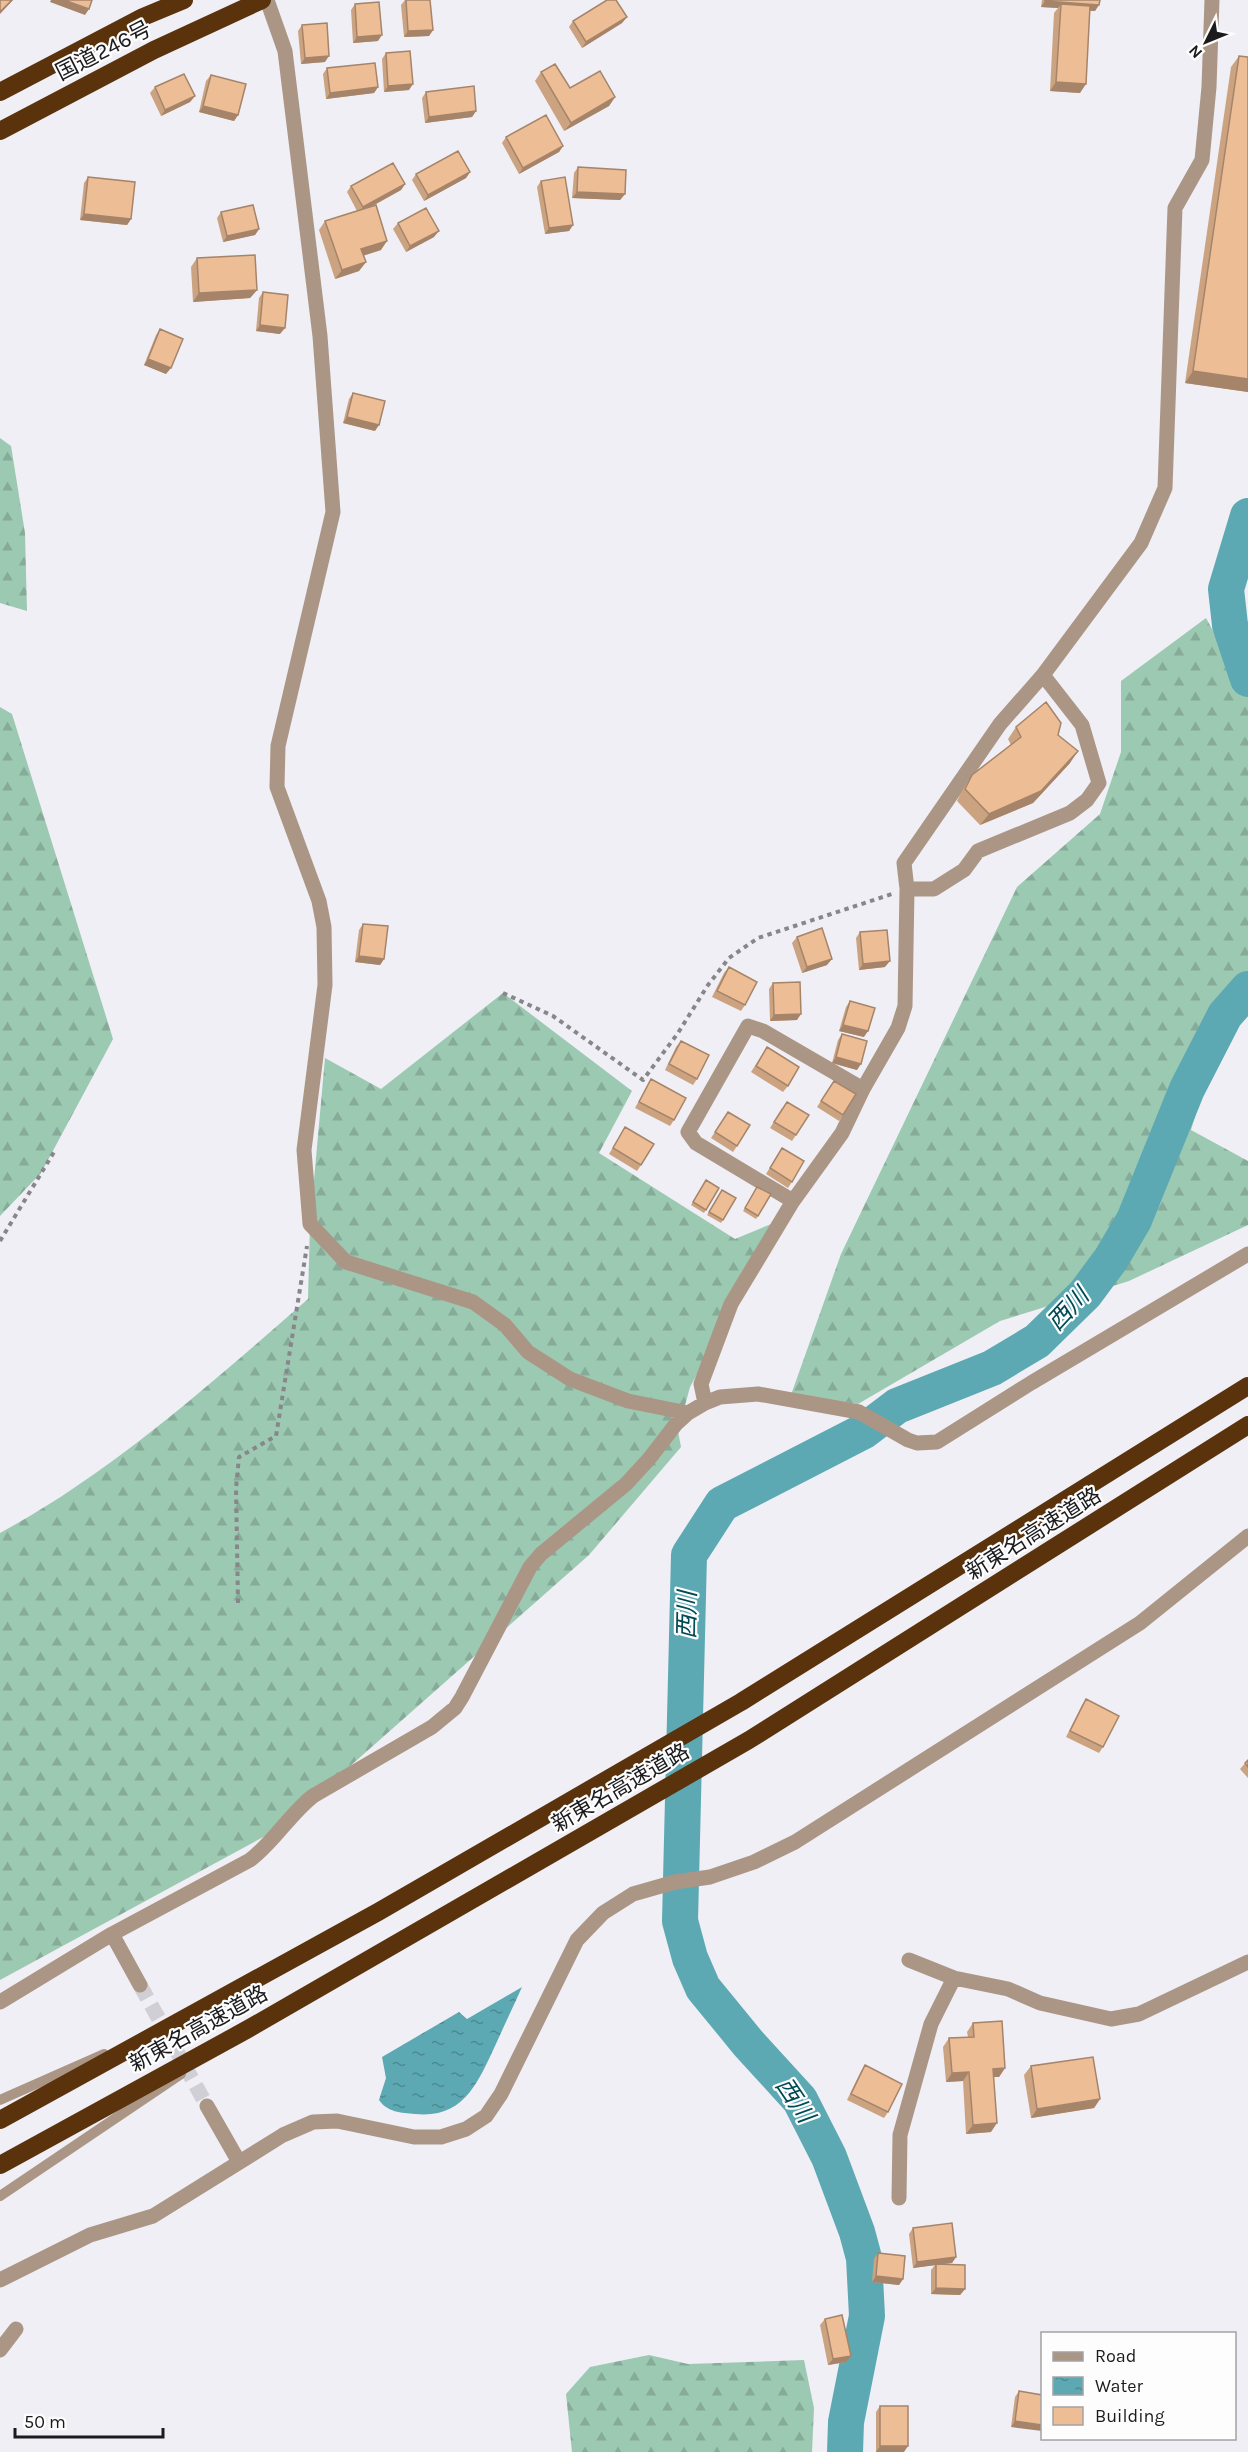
<svg xmlns="http://www.w3.org/2000/svg" width="1248" height="2452" font-family="Karla,'Noto Sans JP',sans-serif">
	<style>
		.forest { fill: url(#forest-firs) }
		.water { fill: url(#water-ripples) }
		.lines { fill: none; stroke-linecap: round; stroke-linejoin: round }
		.river { stroke: #5da9b3; stroke-width: 36 }
		.street-tunnel { stroke: #cfcfd5; stroke-width: 15; stroke-dasharray: 15 8; stroke-linecap: butt }
		.path { stroke: #87878b; stroke-width: 4; stroke-dasharray: 4.5 4.5; stroke-linecap: butt }
		.lane { stroke: #ab9686; stroke-width: 10 }
		.street { stroke: #ab9686; stroke-width: 15 }
		.highway { stroke: #5a320b; stroke-width: 18 }
		.wall { fill: #cca381 }
		.shaded-wall { fill: #a68469 }
		.building { fill: #edbd96; stroke: #a68469; stroke-width: 1.5 }
		.labels { text-anchor: middle; stroke-width: 4.5; stroke-linejoin: round; paint-order: stroke }
		.street-label { font-size: 22px; fill: #1b1b1d; stroke: #fdfdfe }
		.water-label { font-size: 24px; font-style: italic; fill: #004a52; stroke: #fdfdfe }
	</style>
	<defs>
		<pattern id="forest-firs" width="22" height="20" patternUnits="userSpaceOnUse" patternTransform="scale(1.5)"><rect width="22" height="20" fill="#9cc9b2"/><path d="M5 1l3.5 6h-7zM16 11l3.5 6h-7z" fill="#86ac99"/></pattern>
		<pattern id="water-ripples" width="26" height="14" patternUnits="userSpaceOnUse" patternTransform="scale(1.5)"><rect width="26" height="14" fill="#5da9b3"/><path d="M2 4q2-2 4 0t4 0M15 11q2-2 4 0t4 0" fill="none" stroke="#4c8991"/></pattern>
	</defs>
	<rect width="100%" height="100%" fill="#efeff5"/>
	<path class="forest" d="M 0,438 L 11,446 L 25,533 L 27,611 L 0,603 Z
		M 1206,618 L 1248,696 L 1248,992 L 1225,1015 L 1191,1130 L 1248,1161 L 1248,1225 L 1129,1281 L 1000,1321 L 858,1404 L 791,1395 L 841,1254 L 1017,887 L 1100,814 L 1121,752 L 1121,681 Z
		M 0,707 L 12,714 L 113,1039 L 41,1173 L 0,1216 Z
		M 503,993 L 632,1091 L 599,1153 L 735,1239 L 781,1220 L 690,1387 L 678,1431 L 681,1447 L 589,1555 L 280,1828 L 0,1980 L 0,1533 C 114,1471 211,1383 308,1299 L 310,1224 L 325,1058 L 381,1089 Z
		M 649,2355 L 688,2364 L 804,2360 L 814,2408 L 812,2452 L 572,2452 L 566,2394 L 590,2367 Z"/>
	<path class="water" d="M 522,1987 C 513,2007 504,2026 495,2046 C 478,2082 464,2119 415,2114 C 401,2113 387,2112 379,2100 L 386,2078 L 382,2057 L 459,2012 L 467,2019 Z"/>
	<g class="lines">
		<path class="river" d="M 1248,516 L 1226,589 L 1230,625 L 1248,679
			M 845,2452 L 846,2422 L 867,2316 L 864,2258 L 857,2232 L 829,2157 L 800,2100 L 748,2043 L 703,1988 L 690,1958 L 680,1921 L 689,1555 L 722,1504 L 864,1431 L 897,1406 L 992,1368 L 1037,1341 L 1085,1294 L 1111,1259 L 1134,1220 L 1187,1089 L 1225,1015 L 1248,989"/>
		<path class="street-tunnel" d="M 140,1985 L 207,2106"/>
		<path class="path" d="M 503,993 L 553,1016 L 643,1080 L 678,1033 L 708,985 L 729,958 L 758,938 L 892,894
			M 0,1241 L 54,1152
			M 238,1603 L 236,1488 L 239,1457 L 276,1436 L 307,1246"/>
		<path class="lane" d="M 0,2100 L 104,2054
			M 0,2196 L 181,2074"/>
		<path class="street" d="M 267,0 L 285,51 L 320,336 L 333,512 L 278,746 L 277,787 L 319,901 L 324,927 L 325,985 L 304,1150 L 310,1224 L 346,1262 L 473,1302 L 505,1325 L 528,1352 L 570,1379 L 628,1401 L 688,1413
			M 907,889 L 934,889 L 964,870 L 978,851 L 1070,813 L 1087,800 L 1099,783 L 1082,725 L 1043,675
			M 793,1201 L 696,1143 L 688,1132 L 748,1026 L 763,1031 L 863,1089
			M 705,1403 L 701,1384 L 731,1304 L 793,1201 L 842,1133 L 863,1089 L 898,1028 L 905,1006 L 907,889 L 904,863 L 1000,724 L 1043,675 L 1141,543 L 1165,488 L 1175,208 L 1202,160 L 1209,87 L 1212,0
			M 112,1934 L 140,1985
			M 909,1960 L 954,1978 L 1008,1989 L 1040,2003 L 1111,2019 L 1139,2014 L 1248,1962
			M 0,2002 L 112,1934 L 250,1860 C 274,1842 289,1815 313,1796 L 432,1727 L 455,1708 L 462,1697 L 530,1567 L 541,1554 L 626,1484 L 649,1459 L 676,1424 L 688,1413 L 705,1403 L 720,1397 L 758,1394 L 859,1412 L 908,1440 L 917,1443 L 937,1442 L 1031,1383 L 1248,1254
			M 207,2106 L 239,2162
			M 899,2198 L 900,2135 L 931,2024 L 954,1978
			M 0,2280 L 90,2235 L 153,2216 L 283,2135 L 313,2122 L 337,2121 L 414,2137 L 441,2137 L 466,2129 L 486,2116 L 501,2094 L 577,1940 L 603,1913 L 633,1894 L 675,1882 L 710,1877 L 754,1862 L 795,1842 L 1140,1623 L 1248,1536
			M 0,2350 L 16,2329"/>
		<path class="highway" d="M 0,92 L 143,17 L 184,0
			M 0,131 L 154,50 L 262,0
			M 0,2120 L 378,1912 L 741,1702 L 1248,1386
			M 0,2165 L 248,2029 L 749,1740 L 1248,1425"/>
	</g>
	<path class="wall" d="M 405,0 L 430,0 L 433,30 L 429,36 L 404,37 L 401,5 Z
		M 1042,0 L 1100,0 L 1095,11 L 1090,11 L 1080,93 L 1050,91 L 1054,13 L 1058,8 L 1041,7 Z
		M 355,4 L 378,41 L 353,43 L 351,10 Z
		M 627,17 L 622,23 L 582,48 L 569,27 L 573,21 Z
		M 302,25 L 325,62 L 301,64 L 298,31 Z
		M 386,53 L 409,90 L 384,92 L 382,59 Z
		M 1239,56 L 1248,57 L 1248,392 L 1185,383 L 1231,67 Z
		M 327,68 L 378,87 L 374,93 L 326,99 L 323,74 Z
		M 541,72 L 570,88 L 615,97 L 609,106 L 564,131 L 535,81 Z
		M 211,75 L 238,115 L 234,121 L 199,112 L 206,81 Z
		M 155,87 L 195,96 L 190,102 L 161,116 L 150,93 Z
		M 426,92 L 476,111 L 472,117 L 425,123 L 422,98 Z
		M 506,137 L 563,146 L 559,152 L 519,174 L 502,143 Z
		M 578,167 L 625,194 L 620,200 L 572,198 L 574,173 Z
		M 470,172 L 466,178 L 424,201 L 412,180 L 416,174 Z
		M 88,177 L 131,219 L 127,225 L 80,220 L 84,183 Z
		M 541,181 L 573,225 L 569,231 L 545,234 L 537,187 Z
		M 405,184 L 401,190 L 371,207 L 381,250 L 363,256 L 366,262 L 359,271 L 335,279 L 319,230 L 325,221 L 357,211 L 347,192 L 351,186 Z
		M 221,212 L 259,229 L 255,235 L 223,242 L 217,218 Z
		M 398,223 L 434,237 L 406,252 L 393,229 Z
		M 197,258 L 257,290 L 250,298 L 193,302 L 191,267 Z
		M 263,292 L 280,334 L 256,331 L 259,298 Z
		M 160,329 L 166,374 L 144,365 L 156,335 Z
		M 353,393 L 375,431 L 343,423 L 349,399 Z
		M 1016,727 L 1058,735 L 1070,763 L 1033,803 L 980,825 L 957,801 L 964,787 L 972,775 L 1011,745 L 1008,739 Z
		M 363,924 L 384,959 L 380,965 L 355,962 L 359,930 Z
		M 860,932 L 885,967 L 859,970 L 856,938 Z
		M 797,937 L 827,965 L 802,973 L 792,943 Z
		M 729,967 L 745,1005 L 741,1011 L 712,997 L 724,973 Z
		M 773,983 L 797,1020 L 770,1021 L 769,989 Z
		M 850,1001 L 864,1037 L 839,1031 L 846,1007 Z
		M 842,1034 L 857,1070 L 832,1063 L 838,1040 Z
		M 681,1041 L 697,1079 L 693,1085 L 665,1070 L 676,1047 Z
		M 767,1047 L 788,1086 L 783,1092 L 751,1072 Z
		M 651,1079 L 674,1120 L 670,1126 L 635,1108 Z
		M 834,1081 L 843,1115 L 839,1121 L 817,1107 Z
		M 782,1108 L 796,1135 L 792,1141 L 770,1128 Z
		M 728,1112 L 737,1146 L 733,1152 L 711,1138 Z
		M 625,1127 L 641,1165 L 637,1171 L 609,1154 Z
		M 782,1148 L 792,1182 L 788,1188 L 766,1174 Z
		M 706,1180 L 719,1188 L 704,1213 L 691,1205 Z
		M 757,1187 L 758,1216 L 756,1219 L 743,1211 Z
		M 722,1190 L 736,1198 L 721,1223 L 707,1215 Z
		M 1086,1699 L 1103,1747 L 1099,1753 L 1066,1737 L 1082,1705 Z
		M 1248,1760 L 1248,1778 L 1240,1769 Z
		M 973,2023 L 1005,2068 L 999,2077 L 994,2077 L 991,2132 L 966,2134 L 963,2081 L 946,2082 L 943,2047 L 949,2038 L 968,2037 L 967,2032 Z
		M 865,2065 L 888,2112 L 884,2118 L 847,2100 L 861,2071 Z
		M 1031,2066 L 1100,2099 L 1094,2108 L 1031,2118 L 1024,2075 Z
		M 913,2228 L 956,2257 L 952,2263 L 939,2264 L 965,2289 L 960,2295 L 931,2294 L 931,2270 L 935,2265 L 913,2268 L 909,2234 Z
		M 878,2253 L 903,2279 L 899,2285 L 872,2282 L 874,2259 Z
		M 825,2319 L 846,2362 L 828,2365 L 820,2325 Z
		M 1019,2391 L 1042,2395 L 1011,2427 L 1015,2397 Z
		M 880,2406 L 904,2452 L 876,2452 L 876,2412 Z"/>
	<path class="shaded-wall" d="M 12,0 L 13,0 L 0,14 L 0,12 Z
		M 51,0 L 64,0 L 89,9 L 85,15 L 50,2 Z
		M 1045,1 L 1099,5 L 1095,11 L 1060,8 L 1061,4 L 1058,8 L 1041,7 Z
		M 627,17 L 622,23 L 582,48 L 586,42 Z
		M 433,30 L 429,36 L 404,37 L 408,31 Z
		M 382,35 L 378,41 L 353,43 L 357,37 Z
		M 329,56 L 325,62 L 301,64 L 305,58 Z
		M 1056,82 L 1086,84 L 1080,93 L 1050,91 Z
		M 413,84 L 409,90 L 384,92 L 388,86 Z
		M 378,87 L 374,93 L 326,99 L 330,93 Z
		M 195,96 L 190,102 L 161,116 L 165,110 Z
		M 615,97 L 609,106 L 564,131 L 571,123 Z
		M 203,106 L 238,115 L 234,121 L 199,112 Z
		M 476,111 L 472,117 L 425,123 L 429,117 Z
		M 563,146 L 559,152 L 519,174 L 523,168 Z
		M 470,172 L 466,178 L 424,201 L 428,195 Z
		M 405,184 L 401,190 L 359,213 L 363,207 Z
		M 577,192 L 625,194 L 620,200 L 572,198 Z
		M 84,214 L 131,219 L 127,225 L 80,220 Z
		M 573,225 L 569,231 L 545,234 L 549,228 Z
		M 259,229 L 255,235 L 223,242 L 227,236 Z
		M 439,231 L 434,237 L 406,252 L 410,246 Z
		M 387,241 L 381,250 L 355,258 L 361,249 Z
		M 366,262 L 359,271 L 335,279 L 342,270 Z
		M 257,290 L 250,298 L 193,302 L 199,293 Z
		M 260,325 L 285,328 L 280,334 L 256,331 Z
		M 148,359 L 171,368 L 166,374 L 144,365 Z
		M 1193,371 L 1248,379 L 1248,392 L 1185,383 Z
		M 347,417 L 379,425 L 375,431 L 343,423 Z
		M 1078,751 L 1070,763 L 1033,803 L 980,825 L 989,814 Z
		M 359,956 L 384,959 L 380,965 L 355,962 Z
		M 832,959 L 827,965 L 802,973 L 807,967 Z
		M 890,961 L 885,967 L 859,970 L 863,964 Z
		M 801,1014 L 797,1020 L 770,1021 L 774,1015 Z
		M 843,1025 L 868,1031 L 864,1037 L 839,1031 Z
		M 836,1057 L 861,1064 L 857,1070 L 832,1063 Z
		M 1005,2068 L 999,2077 L 987,2077 L 993,2069 Z
		M 969,2072 L 963,2081 L 946,2082 L 952,2073 Z
		M 1100,2099 L 1094,2108 L 1031,2118 L 1037,2109 Z
		M 997,2123 L 991,2132 L 966,2134 L 973,2125 Z
		M 956,2257 L 952,2263 L 913,2268 L 917,2262 Z
		M 876,2276 L 903,2279 L 899,2285 L 872,2282 Z
		M 936,2288 L 965,2289 L 960,2295 L 931,2294 Z
		M 851,2356 L 846,2362 L 828,2365 L 833,2359 Z
		M 1015,2421 L 1042,2425 L 1042,2431 L 1011,2427 Z
		M 880,2446 L 908,2446 L 904,2452 L 876,2452 Z"/>
	<path class="building" d="M 0,0 L 12,0 L 0,12 Z
		M 64,0 L 92,0 L 89,9 Z
		M 406,0 L 430,0 L 433,30 L 408,31 Z
		M 607,0 L 616,0 L 627,17 L 586,42 L 573,21 Z
		M 1045,0 L 1100,0 L 1099,5 L 1045,1 Z
		M 379,2 L 382,35 L 357,37 L 355,4 Z
		M 1061,4 L 1090,6 L 1086,84 L 1056,82 Z
		M 327,23 L 329,56 L 305,58 L 302,25 Z
		M 410,51 L 413,84 L 388,86 L 386,53 Z
		M 1239,56 L 1248,57 L 1248,379 L 1193,371 Z
		M 375,63 L 378,87 L 330,93 L 327,68 Z
		M 555,64 L 570,88 L 600,71 L 615,97 L 571,123 L 541,72 Z
		M 184,74 L 195,96 L 165,110 L 155,87 Z
		M 211,75 L 246,84 L 238,115 L 203,106 Z
		M 474,86 L 476,111 L 429,117 L 426,92 Z
		M 546,115 L 563,146 L 523,168 L 506,137 Z
		M 458,151 L 470,172 L 428,195 L 416,174 Z
		M 393,163 L 405,184 L 363,207 L 351,186 Z
		M 578,167 L 626,170 L 625,194 L 577,192 Z
		M 88,177 L 135,182 L 131,219 L 84,214 Z
		M 565,177 L 573,225 L 549,228 L 541,181 Z
		M 253,205 L 259,229 L 227,236 L 221,212 Z
		M 376,205 L 387,241 L 361,249 L 366,262 L 342,270 L 325,221 Z
		M 426,208 L 439,231 L 410,246 L 398,223 Z
		M 255,255 L 257,290 L 199,293 L 197,258 Z
		M 263,292 L 288,295 L 285,328 L 260,325 Z
		M 160,329 L 183,339 L 171,368 L 148,359 Z
		M 353,393 L 385,401 L 379,425 L 347,417 Z
		M 1046,702 L 1061,723 L 1058,735 L 1078,751 L 1041,791 L 989,814 L 965,789 L 972,775 L 1021,737 L 1016,727 Z
		M 363,924 L 388,926 L 384,959 L 359,956 Z
		M 822,928 L 832,959 L 807,967 L 797,937 Z
		M 887,930 L 890,961 L 863,964 L 860,932 Z
		M 729,967 L 757,982 L 745,1005 L 717,991 Z
		M 800,982 L 801,1014 L 774,1015 L 773,983 Z
		M 850,1001 L 875,1008 L 868,1031 L 843,1025 Z
		M 842,1034 L 867,1041 L 861,1064 L 836,1057 Z
		M 681,1041 L 709,1055 L 697,1079 L 669,1064 Z
		M 767,1047 L 799,1067 L 788,1086 L 756,1066 Z
		M 651,1079 L 686,1098 L 674,1120 L 639,1102 Z
		M 834,1081 L 856,1094 L 843,1115 L 821,1101 Z
		M 787,1102 L 809,1115 L 796,1135 L 774,1122 Z
		M 728,1112 L 750,1125 L 737,1146 L 715,1132 Z
		M 625,1127 L 654,1144 L 641,1165 L 613,1148 Z
		M 782,1148 L 804,1161 L 792,1182 L 770,1168 Z
		M 706,1180 L 719,1188 L 706,1210 L 693,1202 Z
		M 757,1187 L 771,1194 L 758,1216 L 745,1208 Z
		M 722,1190 L 736,1198 L 723,1220 L 709,1212 Z
		M 1086,1699 L 1119,1716 L 1103,1747 L 1070,1731 Z
		M 1248,1760 L 1248,1767 L 1245,1763 Z
		M 1002,2021 L 1005,2068 L 993,2069 L 997,2123 L 973,2125 L 969,2072 L 952,2073 L 949,2038 L 974,2037 L 973,2023 Z
		M 1093,2057 L 1100,2099 L 1037,2109 L 1031,2066 Z
		M 865,2065 L 902,2084 L 888,2112 L 851,2094 Z
		M 952,2223 L 956,2257 L 917,2262 L 913,2228 Z
		M 878,2253 L 905,2256 L 903,2279 L 876,2276 Z
		M 936,2264 L 965,2265 L 965,2289 L 936,2288 Z
		M 842,2315 L 851,2356 L 833,2359 L 825,2319 Z
		M 1019,2391 L 1042,2395 L 1042,2425 L 1015,2421 Z
		M 880,2406 L 908,2406 L 908,2446 L 880,2446 Z"/>
	<g class="labels">
		<g class="street-label">
			<text transform="translate(103 50) rotate(-27)" y="8">国道246号</text>
			<text transform="translate(1033 1533) rotate(-32)" y="8">新東名高速道路</text>
			<text transform="translate(620 1787) rotate(-30)" y="8">新東名高速道路</text>
			<text transform="translate(198 2028) rotate(-29)" y="8">新東名高速道路</text>
		</g>
		<g class="water-label">
			<text transform="translate(1068 1309) rotate(-47)" y="8">西川</text>
			<text transform="translate(687 1615) rotate(-89)" y="8">西川</text>
			<text transform="translate(795 2100) rotate(56)" y="8">西川</text>
		</g>
	</g>
	<rect x="1041" y="2332" width="195" height="108" fill="#fdfdfe" stroke="#a3a3a4" stroke-width="1.5"/>
	<rect x="1053" y="2352" width="30" height="9" fill="#ab9686" stroke="#a3a3a4" stroke-width="1.5"/>
	<text x="1095" y="2362" font-size="18" fill="#1b1b1d">Road</text>
	<rect x="1053" y="2377" width="30" height="18" fill="url(#water-ripples)" stroke="#a3a3a4" stroke-width="1.5"/>
	<text x="1095" y="2392" font-size="18" fill="#1b1b1d">Water</text>
	<rect x="1053" y="2407" width="30" height="18" fill="#edbd96" stroke="#a3a3a4" stroke-width="1.5"/>
	<text x="1095" y="2422" font-size="18" fill="#1b1b1d">Building</text>
	<g transform="translate(1206 42) rotate(227)" stroke="#fdfdfe" stroke-width="4.5" paint-order="stroke">
	<path d="M0-4.5L10 22L0 15L-10 22Z" fill="#1b1b1d"/>
	<text y="-9" font-size="16" font-weight="bold" text-anchor="middle" fill="#1b1b1d">N</text>
	</g>
	<path d="M15 2428v9h148v-9" fill="none" stroke="#1b1b1d" stroke-width="3"/>
	<text x="24" y="2428" font-size="18" fill="#1b1b1d" stroke="#fdfdfe" stroke-width="4.5" paint-order="stroke">50 m</text>
</svg>
